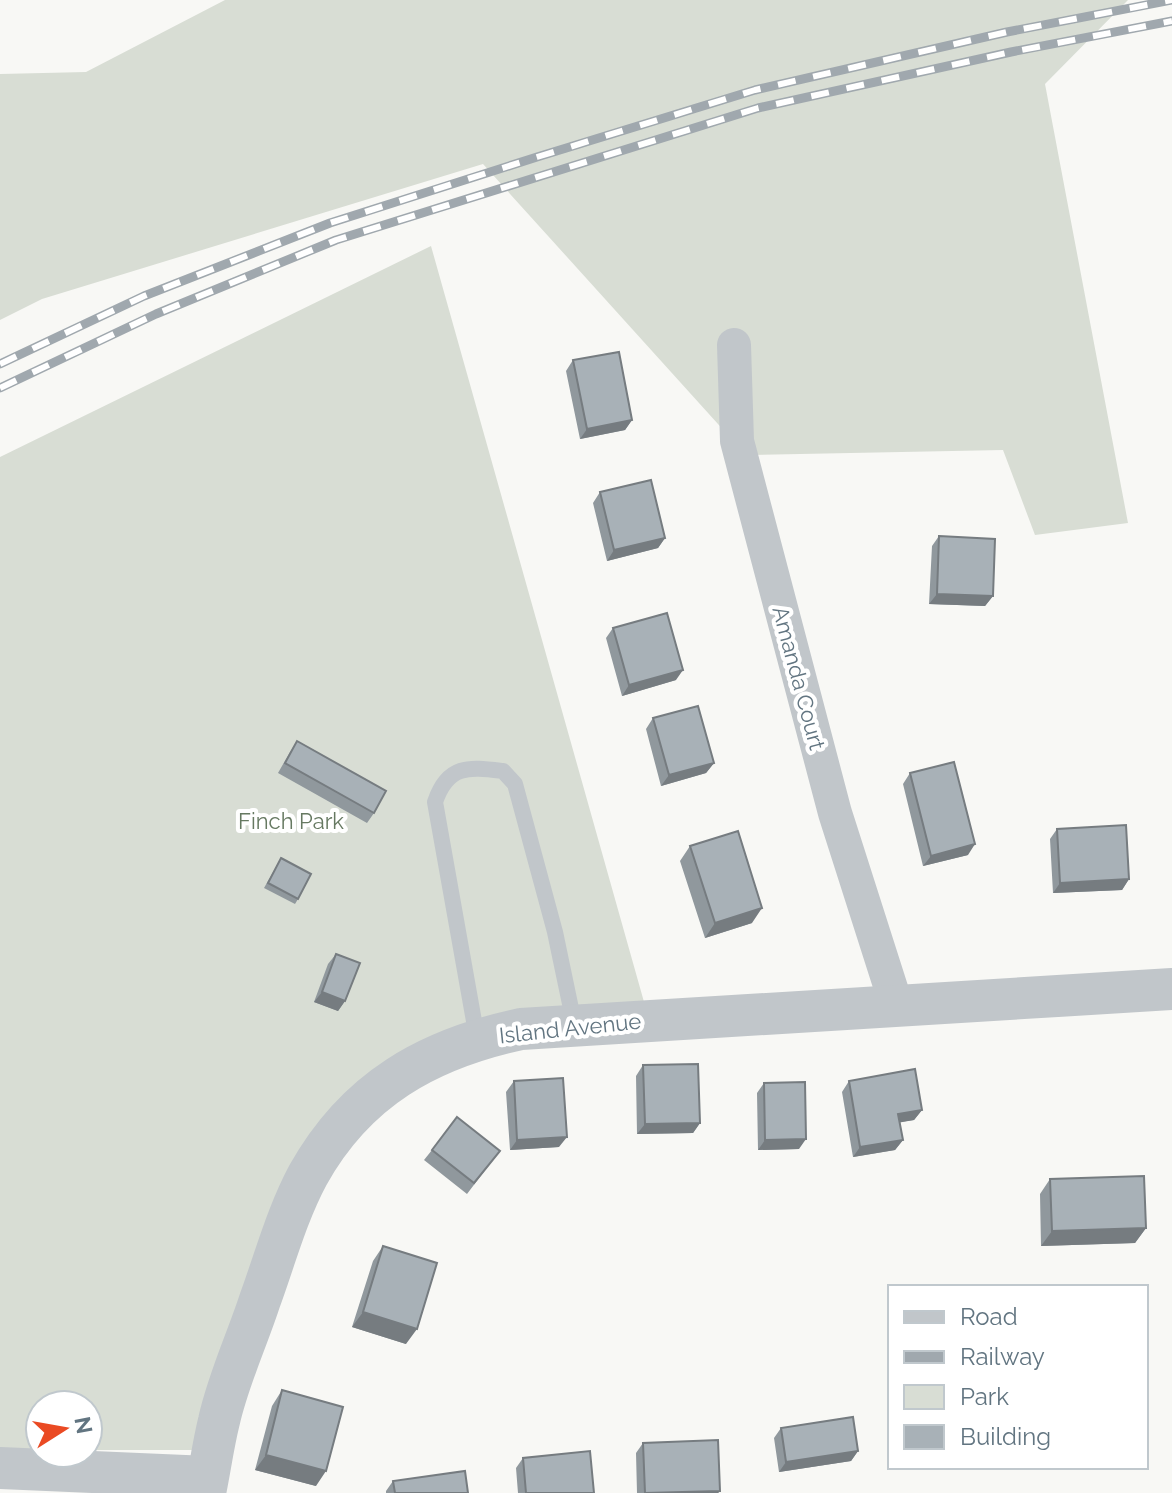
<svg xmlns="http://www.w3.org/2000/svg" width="1172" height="1493" font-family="Raleway,sans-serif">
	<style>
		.green { fill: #d8ddd4 }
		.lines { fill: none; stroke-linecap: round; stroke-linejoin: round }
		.service { stroke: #c1c6ca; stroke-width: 16 }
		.minor { stroke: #c1c6ca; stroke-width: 34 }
		.tertiary { stroke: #c1c6ca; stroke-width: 42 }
		.rail-casing { stroke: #a0a8ae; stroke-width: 9 }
		.rail { stroke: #fff; stroke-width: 6; stroke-dasharray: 18; stroke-linecap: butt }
		.wall { fill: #90989d }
		.shaded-wall { fill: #767c80 }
		.building { fill: #a8b1b7; stroke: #767c80; stroke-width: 2 }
		.labels { text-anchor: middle; stroke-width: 8; stroke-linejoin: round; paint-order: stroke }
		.street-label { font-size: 22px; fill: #627581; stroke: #fff }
		.park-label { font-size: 22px; fill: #667961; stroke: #fff }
	</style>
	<rect width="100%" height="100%" fill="#f8f8f5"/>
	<path class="green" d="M 225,0 L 1128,0 L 1045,84 L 1128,523 L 1035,535 L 1003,450 L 746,455 L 483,164 L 42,299 L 0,320 L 0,74 L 86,72 Z
		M 431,246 L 646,1009 L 509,1027 L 343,1133 L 208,1450 L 88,1450 L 88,1405 L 40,1405 L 40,1451 L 0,1451 L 0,457 Z"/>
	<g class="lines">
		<path class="service" d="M 477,1038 L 435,802 C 448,764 469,767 503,771 L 515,784 L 555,932 L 574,1023"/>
		<path class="minor" d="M 734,345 L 737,441 L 835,813 L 896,1004"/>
		<path class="tertiary" d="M 0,1468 L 208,1477
			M 205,1493 C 210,1469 213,1445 219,1421 C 228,1380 247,1340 260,1300 C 275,1259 287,1214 308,1175 C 356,1089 428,1049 521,1029 L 1172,989"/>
		<g class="rail-casing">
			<path id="rail" d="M 0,364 L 144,296 L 330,223 L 537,157 L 755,90 L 1007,32 L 1172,0
				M 0,388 L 156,314 L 336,240 L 758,108 L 1011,52 L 1172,21"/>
		</g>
		<use href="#rail" class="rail"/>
	</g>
	<path class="wall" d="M 573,360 L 632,420 L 625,430 L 580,439 L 566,371 Z
		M 600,492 L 665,538 L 658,548 L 607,561 L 593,503 Z
		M 939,536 L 993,596 L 985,606 L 929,604 L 932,546 Z
		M 613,628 L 676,680 L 622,696 L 606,638 Z
		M 653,718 L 714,763 L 706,773 L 661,786 L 646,729 Z
		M 297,741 L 374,813 L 367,823 L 278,773 L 290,752 Z
		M 910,773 L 968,855 L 923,866 L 903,784 Z
		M 1057,829 L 1129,879 L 1122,890 L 1053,893 L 1050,839 Z
		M 690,846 L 752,923 L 705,938 L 680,861 Z
		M 281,858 L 298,899 L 295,904 L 264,888 Z
		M 336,954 L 345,1001 L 338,1011 L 314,1002 L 328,964 Z
		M 643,1065 L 700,1123 L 693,1133 L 637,1134 L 636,1076 Z
		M 514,1081 L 559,1147 L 510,1150 L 506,1092 Z
		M 849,1081 L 922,1110 L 914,1120 L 900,1122 L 903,1140 L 895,1150 L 853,1157 L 842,1092 Z
		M 764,1083 L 799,1149 L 758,1150 L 757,1093 Z
		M 432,1150 L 492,1161 L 467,1194 L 424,1160 Z
		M 1050,1179 L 1146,1228 L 1135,1243 L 1041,1246 L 1040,1194 Z
		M 383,1246 L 406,1344 L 352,1327 L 373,1261 Z
		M 282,1390 L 316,1486 L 255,1470 L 272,1406 Z
		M 781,1428 L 858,1451 L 851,1461 L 779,1472 L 774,1438 Z
		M 643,1443 L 720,1491 L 718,1493 L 637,1493 L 636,1453 Z
		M 523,1458 L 594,1493 L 518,1493 L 516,1468 Z
		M 393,1481 L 468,1493 L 386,1493 L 386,1491 Z"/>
	<path class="shaded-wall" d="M 632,420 L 625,430 L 580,439 L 587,429 Z
		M 665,538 L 658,548 L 607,561 L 614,550 Z
		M 937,594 L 993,596 L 985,606 L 929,604 Z
		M 683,670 L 676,680 L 622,696 L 629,685 Z
		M 714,763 L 706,773 L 661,786 L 669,775 Z
		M 975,844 L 968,855 L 923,866 L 931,856 Z
		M 1129,879 L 1122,890 L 1053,893 L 1060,883 Z
		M 762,908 L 752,923 L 705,938 L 715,923 Z
		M 322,992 L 345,1001 L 338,1011 L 314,1002 Z
		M 922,1110 L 914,1120 L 891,1124 L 898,1114 Z
		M 700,1123 L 693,1133 L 637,1134 L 645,1124 Z
		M 567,1137 L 559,1147 L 510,1150 L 517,1140 Z
		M 806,1139 L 799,1149 L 758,1150 L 765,1140 Z
		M 903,1140 L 895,1150 L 853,1157 L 860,1147 Z
		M 1146,1228 L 1135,1243 L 1041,1246 L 1052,1231 Z
		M 363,1312 L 417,1329 L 406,1344 L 352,1327 Z
		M 858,1451 L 851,1461 L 779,1472 L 786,1462 Z
		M 266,1455 L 326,1471 L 316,1486 L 255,1470 Z
		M 720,1491 L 718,1493 L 655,1493 Z"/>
	<path class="building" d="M 619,352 L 632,420 L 587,429 L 573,360 Z
		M 651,480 L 665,538 L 614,550 L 600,492 Z
		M 939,536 L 995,539 L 993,596 L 937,594 Z
		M 667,613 L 683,670 L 629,685 L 613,628 Z
		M 698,706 L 714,763 L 669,775 L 653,718 Z
		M 297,741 L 386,791 L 374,813 L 285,763 Z
		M 954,762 L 975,844 L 931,856 L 910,773 Z
		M 1126,825 L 1129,879 L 1060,883 L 1057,829 Z
		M 738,831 L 762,908 L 715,923 L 690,846 Z
		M 281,858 L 311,874 L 298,899 L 268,883 Z
		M 336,954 L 360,963 L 345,1001 L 322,992 Z
		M 698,1064 L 700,1123 L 645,1124 L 643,1065 Z
		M 915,1069 L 922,1110 L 898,1114 L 903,1140 L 860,1147 L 849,1081 Z
		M 563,1078 L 567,1137 L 517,1140 L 514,1081 Z
		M 805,1082 L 806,1139 L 765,1140 L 764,1083 Z
		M 457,1117 L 500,1151 L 474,1183 L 432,1150 Z
		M 1144,1176 L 1146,1228 L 1052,1231 L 1050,1179 Z
		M 383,1246 L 437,1263 L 417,1329 L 363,1312 Z
		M 282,1390 L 343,1407 L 326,1471 L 266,1455 Z
		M 853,1417 L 858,1451 L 786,1462 L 781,1428 Z
		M 718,1440 L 720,1491 L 645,1493 L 643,1443 Z
		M 590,1451 L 594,1493 L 526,1493 L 523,1458 Z
		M 465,1471 L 468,1493 L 395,1493 L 393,1481 Z"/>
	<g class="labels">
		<g class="street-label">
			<text transform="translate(799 678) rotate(75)" y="8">Amanda Court</text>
			<text transform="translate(570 1028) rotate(-6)" y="8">Island Avenue</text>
		</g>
		<g class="park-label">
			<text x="291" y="829">Finch Park</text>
		</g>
	</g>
	<rect x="888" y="1285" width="260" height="184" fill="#ffffff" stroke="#c0c8cd" stroke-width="2"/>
	<rect x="904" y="1311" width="40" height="12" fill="#c1c6ca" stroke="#c0c8cd" stroke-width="2"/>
	<text x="960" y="1325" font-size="24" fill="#627581">Road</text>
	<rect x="904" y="1351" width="40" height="12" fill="#a0a8ae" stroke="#c0c8cd" stroke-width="2"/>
	<text x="960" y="1365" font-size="24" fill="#627581">Railway</text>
	<rect x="904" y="1385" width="40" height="24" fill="#d8ddd4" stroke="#c0c8cd" stroke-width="2"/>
	<text x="960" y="1405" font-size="24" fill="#627581">Park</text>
	<rect x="904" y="1425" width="40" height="24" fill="#a8b1b7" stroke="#c0c8cd" stroke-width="2"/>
	<text x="960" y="1445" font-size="24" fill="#627581">Building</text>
	<g transform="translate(64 1429) rotate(79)"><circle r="38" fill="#ffffff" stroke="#c0c8cd" stroke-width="2"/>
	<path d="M0-6L14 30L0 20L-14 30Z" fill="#ea4a23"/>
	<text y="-12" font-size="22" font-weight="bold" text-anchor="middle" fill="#627581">N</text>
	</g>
</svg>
